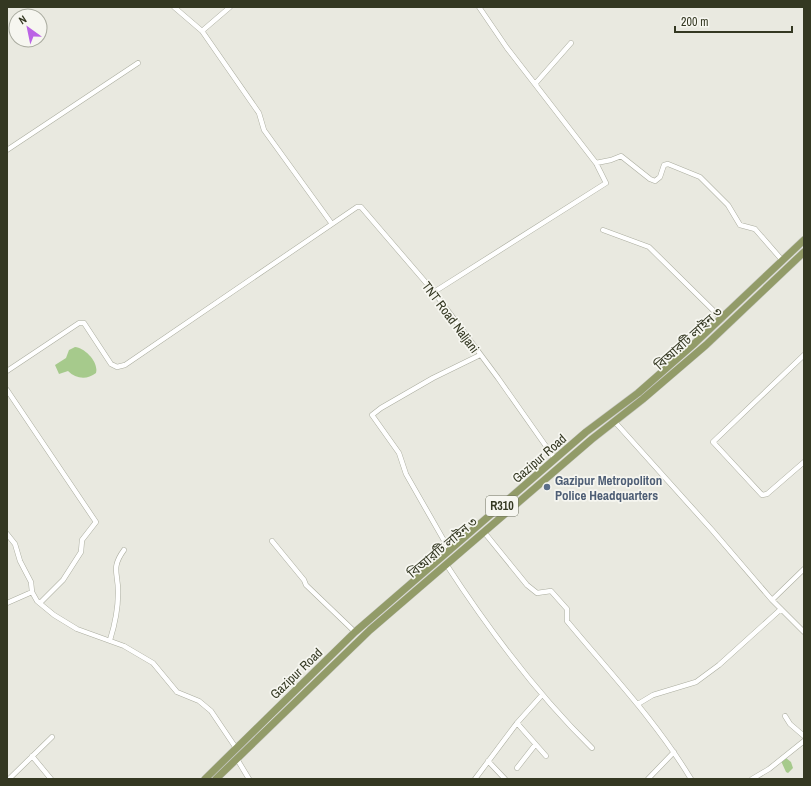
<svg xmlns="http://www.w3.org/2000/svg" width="811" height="786" font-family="'Archivo Narrow','Noto Sans Bengali',sans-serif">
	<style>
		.water { fill: #a6ca8c }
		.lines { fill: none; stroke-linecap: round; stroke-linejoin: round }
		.street-casing { stroke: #abad9f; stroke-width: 5.5 }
		.primary-casing { stroke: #c6c7c1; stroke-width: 8 }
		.street { stroke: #fff; stroke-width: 4.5 }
		.primary { stroke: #929b68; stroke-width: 7 }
		.service-dot { fill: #5c6f8a; stroke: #f6f6f0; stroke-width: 1.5 }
		.labels { text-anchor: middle; stroke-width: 3.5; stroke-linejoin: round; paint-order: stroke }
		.shield { fill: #f6f6f0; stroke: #6e7160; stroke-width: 1 }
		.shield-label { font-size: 12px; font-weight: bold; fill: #343822 }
		.street-label { font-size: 13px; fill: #343822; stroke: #f6f6f0 }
		.service-label { font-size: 13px; font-weight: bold; fill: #4e5e75; stroke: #f6f6f0; text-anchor: start }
	</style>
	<rect width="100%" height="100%" fill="#e9e9e0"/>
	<path class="water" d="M 75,347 C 85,348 99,362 96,373 C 87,380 76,379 68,371 L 59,374 L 55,365 L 66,358 L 69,350 Z
		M 786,758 L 791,762 L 793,768 L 788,773 L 786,772 L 781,761 Z"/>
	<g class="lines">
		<g class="street-casing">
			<path id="street" d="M 174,7 L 202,31 L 259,113 L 264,130 L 332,224
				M 202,31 L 230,7
				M 535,84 L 571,43
				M 7,150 L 138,63
				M 596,163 L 611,160 L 621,156 L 650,179 L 655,181 L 660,177 L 664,165 L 668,164 L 700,177 L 728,205 L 740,225 L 755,229 L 782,260
				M 603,230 L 649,247 L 722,319
				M 434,292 L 606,183 L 596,163 L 507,48 L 479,7
				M 804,355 L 713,442 L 762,495 L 767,494 L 804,462
				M 7,371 L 79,323 L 84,323 L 111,364 L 117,367 L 125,365 L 357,207 L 361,207 L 434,292 L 498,378 L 555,459
				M 7,390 L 96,522 L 82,540 L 81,552 L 63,580 L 40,603
				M 615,422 L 712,530 L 772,600 L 804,632
				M 484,532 L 527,585 L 537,593 L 551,591 L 567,609 L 567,621 C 610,673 656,721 691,779
				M 7,534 L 15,544 L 20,561 L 31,582 L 32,592 L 37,601 L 54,615 L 77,629 L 124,646 L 153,663 L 177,692 L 199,701 L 211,711 L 236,748
				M 272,541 L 304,580 L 306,585 L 355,632
				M 450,551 L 406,474 L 399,453 L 372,415 L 381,408 L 433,378 L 480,355
				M 446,564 C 489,630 536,693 592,748
				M 772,600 L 804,569
				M 7,603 L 32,592
				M 110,640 C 115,624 118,611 118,594 C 119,574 110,569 124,550
				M 638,704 L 653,695 L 696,682 L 719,665 L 781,609
				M 785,716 L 790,724 L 804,736
				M 517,723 L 546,756
				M 32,756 L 51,779
				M 237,759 L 249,779
				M 488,761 L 505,779
				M 517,768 L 535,745
				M 9,779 L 52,737
				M 475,779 L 517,723 L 542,695
				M 648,779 L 674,752
				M 752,779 L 769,769 L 804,741"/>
		</g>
		<g class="primary-casing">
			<path id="primary" d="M 205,779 L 355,632 L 586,432 L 638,393 L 695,343 L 804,240
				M 216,779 L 370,630 L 592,439 L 643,399 L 706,345 L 804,252"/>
		</g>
		<use href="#street" class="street"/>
		<use href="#primary" class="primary"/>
	</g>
	<circle class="service-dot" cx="547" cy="487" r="4"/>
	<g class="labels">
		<rect class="shield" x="486" y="496" width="32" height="20" rx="3"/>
		<g class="shield-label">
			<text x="502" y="510">R310</text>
		</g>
		<g class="street-label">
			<text transform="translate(451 317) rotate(53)" y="5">TNT Road Naljani</text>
			<text transform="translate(688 338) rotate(-42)" y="5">বিআরটি লাইন ৩</text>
			<text transform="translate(539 458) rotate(-41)" y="5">Gazipur Road</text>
			<text transform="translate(442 547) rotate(-40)" y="5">বিআরটি লাইন ৩</text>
			<text transform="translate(296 673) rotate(-44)" y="5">Gazipur Road</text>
		</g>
		<g class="service-label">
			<text x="555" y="485">Gazipur Metropoliton<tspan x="555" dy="15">Police Headquarters</tspan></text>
		</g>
	</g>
	<rect width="811" height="786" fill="none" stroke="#343822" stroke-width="16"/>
	<g transform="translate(28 28) rotate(327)"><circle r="19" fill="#f6f6f0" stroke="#a8aa9e"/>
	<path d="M0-3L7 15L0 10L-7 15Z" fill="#bb63e5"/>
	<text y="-6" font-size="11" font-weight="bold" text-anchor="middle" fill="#343822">N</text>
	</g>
	<path d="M675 26v6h117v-6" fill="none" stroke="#343822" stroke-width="2"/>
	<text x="681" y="26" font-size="12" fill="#343822" stroke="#f6f6f0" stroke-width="3" paint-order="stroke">200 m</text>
</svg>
